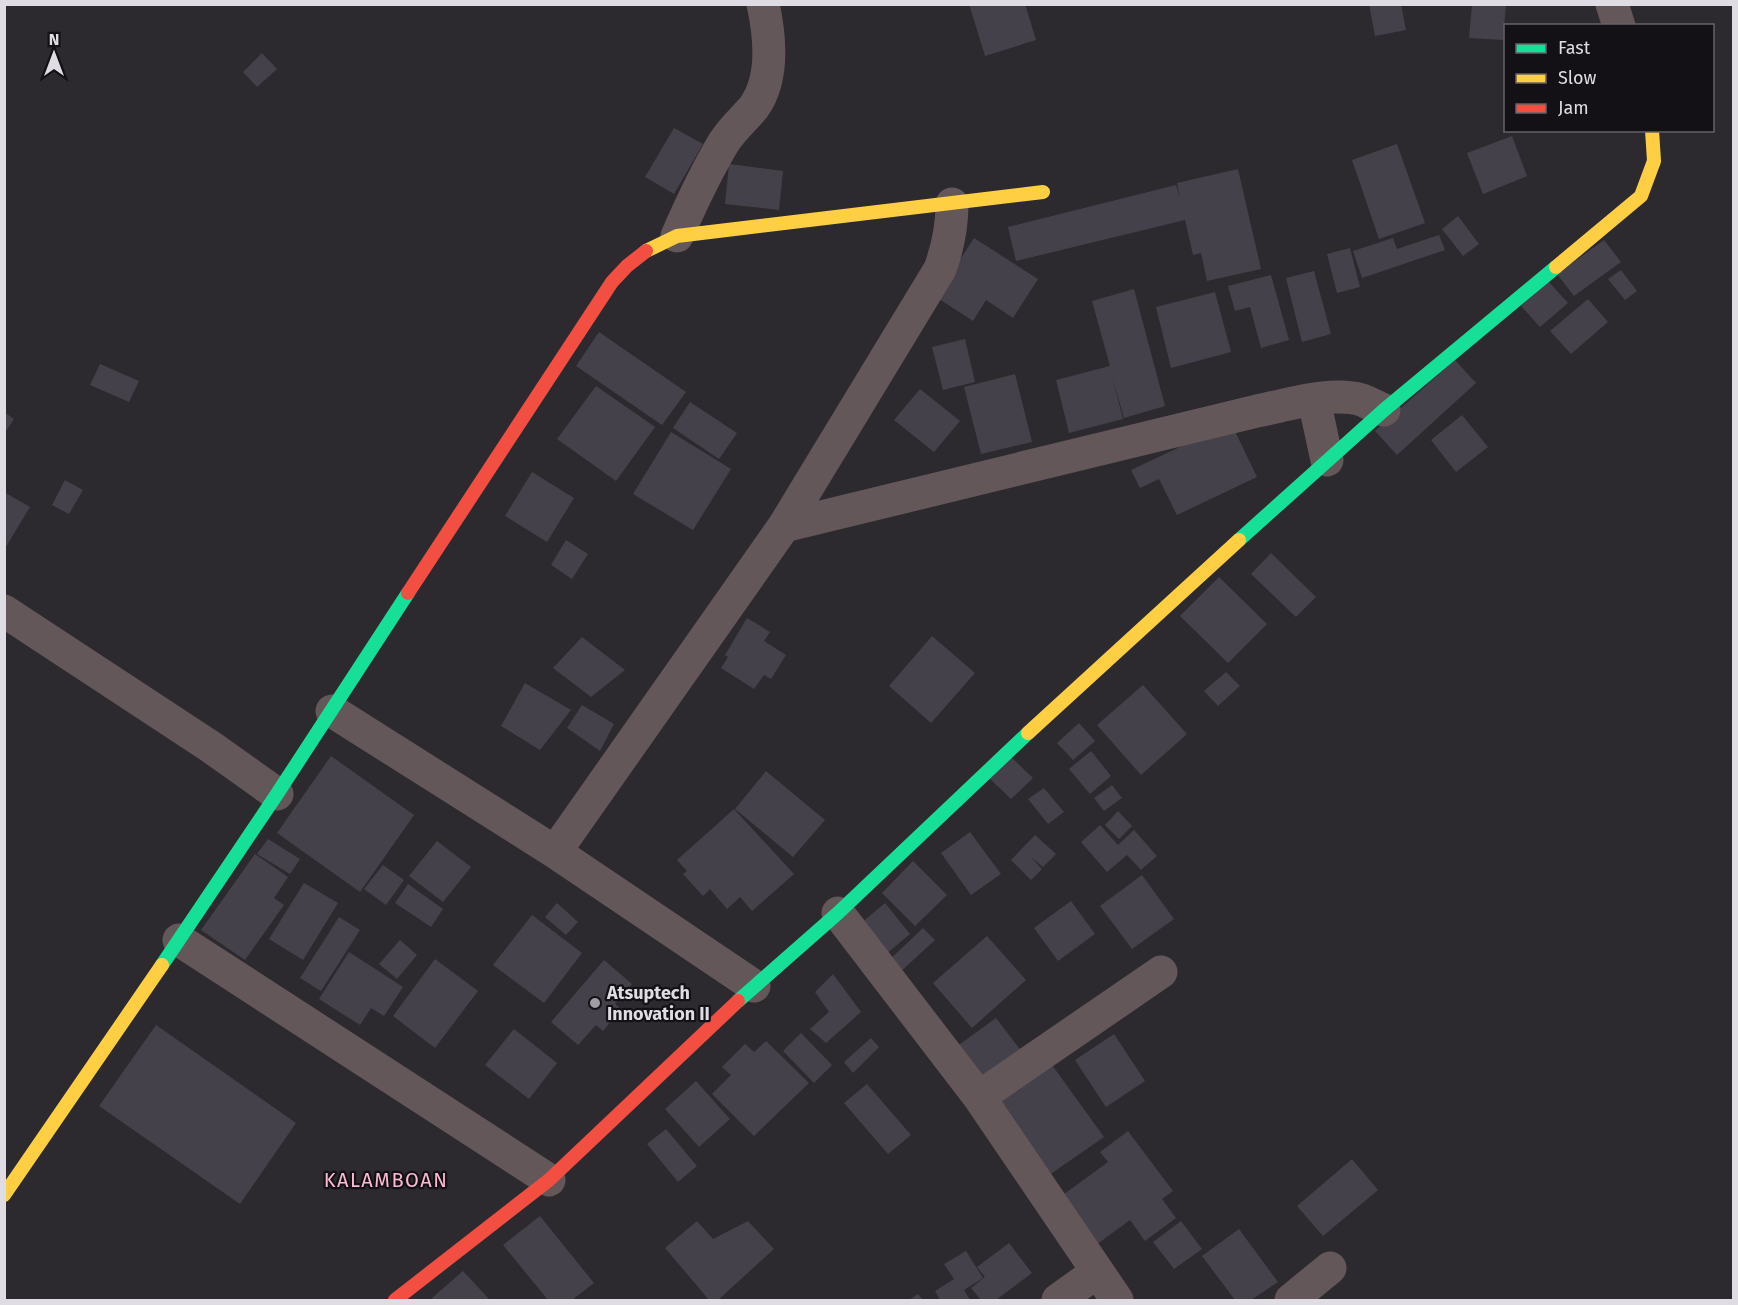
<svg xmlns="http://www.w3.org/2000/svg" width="1738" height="1305" font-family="'Fira Sans',sans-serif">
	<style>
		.building { fill: #45414a }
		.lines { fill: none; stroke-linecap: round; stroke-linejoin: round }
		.street { stroke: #645759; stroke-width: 33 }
		.fast { stroke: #16e098; stroke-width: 14 }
		.slow { stroke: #ffcf43; stroke-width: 14 }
		.jam { stroke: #f24e42; stroke-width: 14 }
		.poi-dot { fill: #a09ea4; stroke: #131115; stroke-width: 2 }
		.labels { text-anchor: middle; stroke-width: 4.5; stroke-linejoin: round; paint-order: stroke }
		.poi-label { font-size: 18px; font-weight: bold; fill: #dfdde3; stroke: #131115; text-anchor: start }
		.neighbourhood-label { font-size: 20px; letter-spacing: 1.5px; fill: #fcbad0; stroke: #131115 }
	</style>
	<rect width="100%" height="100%" fill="#2c2a2f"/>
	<path class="building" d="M 969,4 L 1025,4 L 1036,40 L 985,56 Z
		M 1369,4 L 1401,4 L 1406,30 L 1375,36 Z
		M 1472,4 L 1506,4 L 1503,40 L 1469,38 Z
		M 262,53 L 277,69 L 257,87 L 243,72 Z
		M 674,128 L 703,144 L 674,194 L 645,177 Z
		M 1512,136 L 1527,176 L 1483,194 L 1467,153 Z
		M 1397,144 L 1425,223 L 1379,239 L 1352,160 Z
		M 729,164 L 783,171 L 779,210 L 725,204 Z
		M 1238,169 L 1261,269 L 1207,281 L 1201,253 L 1193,255 L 1185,220 L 1016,261 L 1008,227 L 1176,185 L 1180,198 L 1177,183 Z
		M 1458,216 L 1479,244 L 1463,256 L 1442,229 Z
		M 1439,235 L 1445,250 L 1362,278 L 1353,251 L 1393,238 L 1397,249 Z
		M 974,238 L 1038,279 L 1013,318 L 986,300 L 973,321 L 936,297 Z
		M 1604,240 L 1621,262 L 1574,296 L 1557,274 Z
		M 1350,248 L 1360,287 L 1337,293 L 1327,254 Z
		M 1621,270 L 1637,291 L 1625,300 L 1608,279 Z
		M 1314,271 L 1331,334 L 1302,342 L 1286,278 Z
		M 1271,275 L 1289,340 L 1261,348 L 1250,307 L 1235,311 L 1228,286 Z
		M 1549,282 L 1568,303 L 1540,327 L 1521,306 Z
		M 1134,289 L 1165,406 L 1124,418 L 1112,376 L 1123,419 L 1069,433 L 1056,380 L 1110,366 L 1092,301 Z
		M 1215,292 L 1231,352 L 1171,368 L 1156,307 Z
		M 1588,299 L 1608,322 L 1571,354 L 1550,331 Z
		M 599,332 L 686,392 L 662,425 L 576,366 Z
		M 965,339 L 975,382 L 943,390 L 932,347 Z
		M 1455,360 L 1476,383 L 1397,455 L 1375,431 Z
		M 100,364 L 139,381 L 129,402 L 90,385 Z
		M 1015,374 L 1032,442 L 981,454 L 964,387 Z
		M 596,386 L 655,427 L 616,481 L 557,439 Z
		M 920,389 L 960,421 L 934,452 L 894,420 Z
		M 690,402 L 737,433 L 719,459 L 673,428 Z
		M 4,412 L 14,419 L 4,434 Z
		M 1462,415 L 1488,447 L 1456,472 L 1431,440 Z
		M 1231,423 L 1257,477 L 1177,515 L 1159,479 L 1140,488 L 1131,470 Z
		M 671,432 L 731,469 L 693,530 L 633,494 Z
		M 532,472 L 574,498 L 547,542 L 505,516 Z
		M 65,480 L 83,490 L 69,514 L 52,505 Z
		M 4,492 L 30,507 L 4,550 Z
		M 566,540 L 588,554 L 572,579 L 551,565 Z
		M 1271,553 L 1316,597 L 1296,617 L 1251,574 Z
		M 1219,577 L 1267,624 L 1228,663 L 1180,616 Z
		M 747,618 L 770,632 L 764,641 L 786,655 L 771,679 L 764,675 L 754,689 L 721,668 L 728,657 L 725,655 Z
		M 932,636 L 975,673 L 931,723 L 889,686 Z
		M 582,637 L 625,670 L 591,697 L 553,668 Z
		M 1226,672 L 1240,686 L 1218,706 L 1204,691 Z
		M 525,683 L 571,710 L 540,750 L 501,726 Z
		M 1143,685 L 1187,734 L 1141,775 L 1097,725 Z
		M 582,705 L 614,724 L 600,751 L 567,728 Z
		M 1079,723 L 1095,741 L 1073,760 L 1057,743 Z
		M 1091,751 L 1111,776 L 1090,794 L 1069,769 Z
		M 1009,755 L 1033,778 L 1011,799 L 987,776 Z
		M 331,756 L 414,815 L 360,892 L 277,833 Z
		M 766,771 L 825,820 L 793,857 L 735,809 Z
		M 1112,785 L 1122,798 L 1104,811 L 1094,798 Z
		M 1044,788 L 1064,812 L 1048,824 L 1028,799 Z
		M 734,809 L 794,874 L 752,911 L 740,897 L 727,909 L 710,889 L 703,896 L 683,874 L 687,871 L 677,860 Z
		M 1118,811 L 1132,826 L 1119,839 L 1105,825 Z
		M 1100,825 L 1118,845 L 1134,830 L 1157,856 L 1141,870 L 1127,855 L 1107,872 L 1081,842 Z
		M 970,832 L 1001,874 L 971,895 L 941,853 Z
		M 1035,835 L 1056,854 L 1043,867 L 1030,856 L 1042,869 L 1031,880 L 1011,860 Z
		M 268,839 L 300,859 L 290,874 L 257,854 Z
		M 437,841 L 471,867 L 443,902 L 409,876 Z
		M 255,854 L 288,877 L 274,898 L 284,905 L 245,960 L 201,930 Z
		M 913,861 L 947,895 L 915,926 L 882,893 Z
		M 383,865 L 404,880 L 386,905 L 364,889 Z
		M 1142,875 L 1174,919 L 1132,949 L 1100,906 Z
		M 304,883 L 338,903 L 303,960 L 269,939 Z
		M 408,884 L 443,909 L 431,927 L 395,903 Z
		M 1071,901 L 1095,934 L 1058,961 L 1034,928 Z
		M 557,903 L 578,922 L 566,935 L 545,917 Z
		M 885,903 L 910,934 L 879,960 L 853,930 Z
		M 532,915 L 582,953 L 544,1003 L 493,965 Z
		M 339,917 L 360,930 L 321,991 L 300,978 Z
		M 923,928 L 935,940 L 898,974 L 887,962 Z
		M 987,936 L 1026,980 L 972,1028 L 933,983 Z
		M 400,940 L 417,955 L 397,979 L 379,964 Z
		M 349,952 L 403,987 L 384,1016 L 371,1008 L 360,1025 L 319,999 Z
		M 435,959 L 478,991 L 435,1048 L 393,1016 Z
		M 604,960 L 632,984 L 615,1004 L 621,1009 L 603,1031 L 596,1025 L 578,1045 L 551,1022 Z
		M 833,974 L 861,1012 L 826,1043 L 810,1029 L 829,1012 L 815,992 Z
		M 996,1018 L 1022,1052 L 982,1082 L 956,1047 Z
		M 156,1025 L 296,1123 L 240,1204 L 99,1106 Z
		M 514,1029 L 557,1063 L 529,1099 L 485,1065 Z
		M 801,1033 L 832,1065 L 814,1083 L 783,1051 Z
		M 1114,1034 L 1145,1081 L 1106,1107 L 1075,1060 Z
		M 871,1038 L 879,1047 L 853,1073 L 844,1062 Z
		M 766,1041 L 809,1083 L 754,1136 L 712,1094 L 731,1075 L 722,1067 L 745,1044 L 754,1052 Z
		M 1047,1058 L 1104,1137 L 1045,1178 L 988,1099 Z
		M 696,1081 L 730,1119 L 699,1147 L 665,1109 Z
		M 867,1084 L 911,1135 L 888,1154 L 844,1103 Z
		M 666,1129 L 697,1166 L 678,1182 L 647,1144 Z
		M 1128,1131 L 1173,1191 L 1162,1199 L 1176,1218 L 1145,1241 L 1130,1220 L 1096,1245 L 1060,1197 L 1108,1162 L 1100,1152 Z
		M 1352,1159 L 1378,1190 L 1323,1236 L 1297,1206 Z
		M 540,1216 L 594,1283 L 572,1300 L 548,1300 L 503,1245 Z
		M 697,1221 L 713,1239 L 748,1221 L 774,1249 L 718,1300 L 709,1300 L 665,1248 Z
		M 1181,1221 L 1202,1249 L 1174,1269 L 1153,1242 Z
		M 1239,1229 L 1278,1282 L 1251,1300 L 1235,1300 L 1202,1256 Z
		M 1009,1243 L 1032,1273 L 996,1300 L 981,1300 L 971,1288 L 986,1276 L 985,1277 L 977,1267 Z
		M 966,1251 L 983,1278 L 964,1290 L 970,1300 L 940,1300 L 935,1291 L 954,1279 L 944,1264 Z
		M 463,1271 L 490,1300 L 434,1300 L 432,1298 Z
		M 918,1294 L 923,1300 L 909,1300 Z"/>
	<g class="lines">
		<path class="street" d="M 1612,4 L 1619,26
			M 677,236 C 691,204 706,172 724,142 C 732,129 744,119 754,107 C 774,79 770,36 763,4
			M 1314,400 L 1327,460
			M 784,526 L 1257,411 C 1288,405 1331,391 1362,400 C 1369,403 1377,407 1384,410
			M 4,611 L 211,747 L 277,794
			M 332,711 L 555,852 L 754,986
			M 555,852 L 784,526 L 940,269 C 948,247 952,227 952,204
			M 838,913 L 979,1097 L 1117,1300
			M 179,940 L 549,1180
			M 979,1097 L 1161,972
			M 1058,1300 L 1097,1272
			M 1291,1300 L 1330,1268"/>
		<path class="fast" d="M 1239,540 L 1384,410 L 1556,267
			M 162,965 L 277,794 L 408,593
			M 738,1001 L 838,913 L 1028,733"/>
		<path class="slow" d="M 646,251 L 677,236 L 1043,192
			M 1556,267 L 1641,196 L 1654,161 L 1652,130
			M 1028,733 L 1239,540
			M 4,1195 L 162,965"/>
		<path class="jam" d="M 408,593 L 612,282 L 627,266 L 646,251
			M 395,1300 L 549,1180 L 738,1001"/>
	</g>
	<circle class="poi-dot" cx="595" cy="1003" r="6"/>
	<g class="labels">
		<g class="poi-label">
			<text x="607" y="999">Atsuptech<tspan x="607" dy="21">Innovation II</tspan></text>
		</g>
		<g class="neighbourhood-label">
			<text x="386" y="1187">KALAMBOAN</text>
		</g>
	</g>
	<rect width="1738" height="1305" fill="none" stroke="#dfdde3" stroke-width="12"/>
	<rect x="1504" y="24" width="210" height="108" fill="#131115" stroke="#656367" stroke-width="1.5"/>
	<rect x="1516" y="44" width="30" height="9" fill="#16e098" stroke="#656367" stroke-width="1.5"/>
	<text x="1558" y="54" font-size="18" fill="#dfdde3">Fast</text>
	<rect x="1516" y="74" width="30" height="9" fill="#ffcf43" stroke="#656367" stroke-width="1.5"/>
	<text x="1558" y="84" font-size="18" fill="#dfdde3">Slow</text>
	<rect x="1516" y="104" width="30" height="9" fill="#f24e42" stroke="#656367" stroke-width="1.5"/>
	<text x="1558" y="114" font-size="18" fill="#dfdde3">Jam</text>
	<g transform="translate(54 54)" stroke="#131115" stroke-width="4.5" paint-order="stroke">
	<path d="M0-4.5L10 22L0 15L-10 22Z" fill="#dfdde3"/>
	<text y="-9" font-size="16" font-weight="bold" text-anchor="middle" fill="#dfdde3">N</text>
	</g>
</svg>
